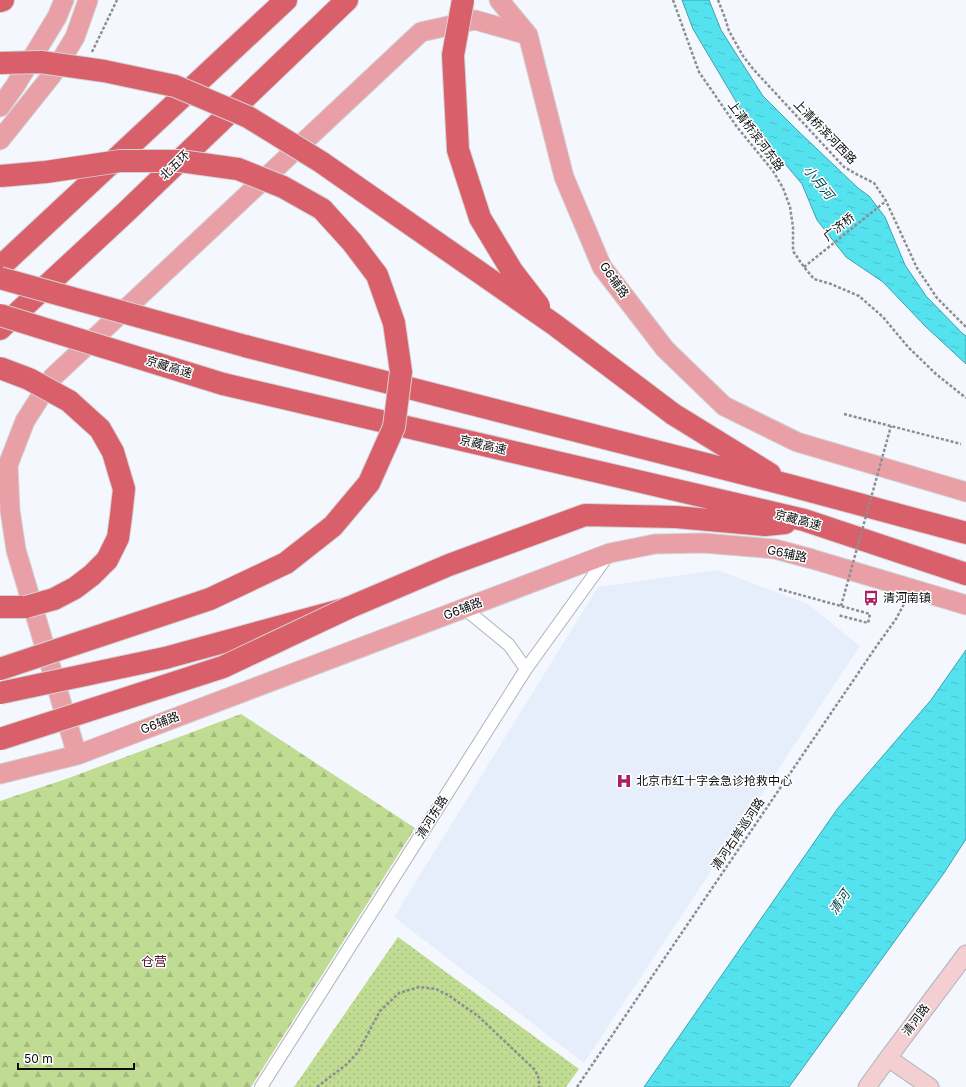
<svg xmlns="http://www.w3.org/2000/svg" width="966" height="1087" font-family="Inter,'Noto Sans SC',sans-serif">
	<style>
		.built { fill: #e6eefb }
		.grass { fill: url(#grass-dots) }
		.forest { fill: url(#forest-firs) }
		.water { fill: url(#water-ripples); stroke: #3ea2ac }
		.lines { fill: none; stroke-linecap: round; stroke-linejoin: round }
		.street-casing { stroke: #aeb2b8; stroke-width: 14 }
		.secondary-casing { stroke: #aeb2b8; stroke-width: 19 }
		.primary-casing { stroke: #d3d3d4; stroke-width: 21 }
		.highway-casing { stroke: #d3d3d4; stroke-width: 24 }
		.path { stroke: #8c8e92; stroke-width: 2.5; stroke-dasharray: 3 2; stroke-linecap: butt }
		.street { stroke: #fff; stroke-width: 12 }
		.secondary { stroke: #f4cfd2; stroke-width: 17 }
		.primary { stroke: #e8a0a6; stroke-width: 19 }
		.highway { stroke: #d9606a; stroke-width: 22 }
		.highway-bridge-casing { stroke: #d3d3d4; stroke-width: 24; stroke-linecap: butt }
		.path-bridge { stroke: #8c8e92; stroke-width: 2.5; stroke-dasharray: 3 2; stroke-linecap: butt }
		.highway-bridge { stroke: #d9606a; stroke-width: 22 }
		.labels { text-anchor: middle; stroke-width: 3; stroke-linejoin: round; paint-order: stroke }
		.street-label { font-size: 12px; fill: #0b0c0e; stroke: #fff }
		.poi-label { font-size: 12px; fill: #0b0c0e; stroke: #fff; text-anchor: start }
		.water-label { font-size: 13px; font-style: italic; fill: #05474d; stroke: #fff }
		.neighbourhood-label { font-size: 13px; fill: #561532; stroke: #fff }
	</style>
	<defs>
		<pattern id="grass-dots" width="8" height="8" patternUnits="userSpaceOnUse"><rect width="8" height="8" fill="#c0db92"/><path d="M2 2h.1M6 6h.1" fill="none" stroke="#a4bb7d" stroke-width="1.8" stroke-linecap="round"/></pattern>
		<pattern id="forest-firs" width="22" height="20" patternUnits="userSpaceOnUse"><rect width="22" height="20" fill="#c0db92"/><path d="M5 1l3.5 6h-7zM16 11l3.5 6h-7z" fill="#a4bb7d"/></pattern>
		<pattern id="water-ripples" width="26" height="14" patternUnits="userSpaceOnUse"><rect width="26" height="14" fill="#54e2ef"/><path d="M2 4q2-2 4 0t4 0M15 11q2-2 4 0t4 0" fill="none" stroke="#48c1cc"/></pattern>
	</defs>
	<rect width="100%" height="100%" fill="#f4f8fe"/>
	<path class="built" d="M 717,570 L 808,604 L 860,646 L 584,1063 L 394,917 L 598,587 Z"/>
	<path class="grass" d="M 398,937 L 579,1069 L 566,1087 L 294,1087 Z"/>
	<path class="forest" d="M 241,714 L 415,828 L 251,1087 L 0,1087 L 0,801 L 66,779 Z"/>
	<path class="water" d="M 682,0 L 709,0 L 721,30 L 763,96 L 796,129 L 858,188 L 869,196 L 885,217 L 905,265 L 926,296 L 962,333 L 966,336 L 966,364 L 925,326 L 883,282 L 846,257 L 817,220 L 802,184 L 744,115 L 693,29 Z
		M 966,650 L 966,839 L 944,873 L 789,1087 L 644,1087 L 838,808 L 931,700 Z"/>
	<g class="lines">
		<g class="street-casing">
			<path id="street" d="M 464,608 L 509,645 L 526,669
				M 261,1087 L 526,669 L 609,554"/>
		</g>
		<g class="secondary-casing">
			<path id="secondary" d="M 888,1058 L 930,1087
				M 867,1087 L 888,1058 L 966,954"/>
		</g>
		<g class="primary-casing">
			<path id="primary" d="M 499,0 L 528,35 L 564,177 L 602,267 L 665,349 L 724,406 L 797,442 L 966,492
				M 0,107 L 15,86 L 57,17 L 64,0
				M 0,140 L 52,75 L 75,37 L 88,0
				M 77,755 L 16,550 L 10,510 L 8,465 L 25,421 L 53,377 L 421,32 L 475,20 L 528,35
				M 0,774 L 77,755 L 610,553 L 655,544 L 703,543 L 775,549 L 812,559 L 966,605"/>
		</g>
		<g class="highway-casing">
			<path id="highway" d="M 0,1 L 3,0
				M 0,267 L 286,0
				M 0,329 L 126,212 L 347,0
				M 245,346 L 788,485 L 966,533
				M 223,384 L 804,520 L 966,574
				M 673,414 L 770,474
				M 54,599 L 75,588 L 92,575 L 107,560 L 118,538 L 121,516 L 124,489 L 113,452 L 100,429 L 69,401
				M 0,607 L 26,607
				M 165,658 L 348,608 L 449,565 L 585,515 L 676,517 L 765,525 L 785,523"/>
		</g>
		<path class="path" d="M 673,0 L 699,72 L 737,127 L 773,171 L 783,188 L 790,207 L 793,227 L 793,251 L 804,267 L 814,279 L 831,284 L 859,296 L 883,317 L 908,347 L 936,374 L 966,398
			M 718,0 L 725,18 L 729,31 L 743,56 L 754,70 L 844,167 L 858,175 L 874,183 L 886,201 L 917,268 L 937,298 L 966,327
			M 92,52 L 117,0
			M 804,267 L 886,201
			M 844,414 L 961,444
			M 779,589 L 870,614 L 868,623 L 838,615
			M 317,1087 L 347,1064 L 358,1052 L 380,1011 L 399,993 L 419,987 L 436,989 L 448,995 L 478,1016 L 535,1070 L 539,1079 L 539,1087
			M 577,1087 L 878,644 L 896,619 L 904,604"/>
		<use href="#street" class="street"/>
		<use href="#secondary" class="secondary"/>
		<use href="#primary" class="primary"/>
		<use href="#highway" class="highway"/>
		<g class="highway-bridge-casing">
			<path id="highway-bridge" d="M 463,0 L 453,55 L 458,150 L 480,218 L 512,271 L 539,306
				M 0,63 L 41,62 L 104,71 L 175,86 L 248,117 L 321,162 L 555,325 L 673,414
				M 0,176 L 46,172 L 120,161 L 180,161 L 238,169 L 283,187 L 322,209 L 352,242 L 377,275 L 394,323 L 401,372 L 394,427 L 369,483 L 333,526 L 286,563 L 210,599 L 0,669
				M 0,278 L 245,346
				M 0,315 L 223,384
				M 0,368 L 29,379 L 69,401
				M 26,607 L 54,599
				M 0,693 L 165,658
				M 0,739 L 223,667 L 348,608"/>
		</g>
		<path class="path-bridge" d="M 841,606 L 891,426"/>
		<use href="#highway-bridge" class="highway-bridge"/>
	</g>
	<defs>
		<g id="bus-bare" transform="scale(1.2)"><path d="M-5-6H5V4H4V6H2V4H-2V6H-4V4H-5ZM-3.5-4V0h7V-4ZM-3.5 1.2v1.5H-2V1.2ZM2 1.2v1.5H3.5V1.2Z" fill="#aa2062" stroke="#fff" stroke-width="2.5" paint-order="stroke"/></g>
		<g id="hospital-bare" transform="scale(1.2)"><path d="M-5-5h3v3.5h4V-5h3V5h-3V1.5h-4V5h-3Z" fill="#aa2062" stroke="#fff" stroke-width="2.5" paint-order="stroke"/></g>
	</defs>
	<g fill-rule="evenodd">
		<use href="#bus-bare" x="871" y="598"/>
		<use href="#hospital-bare" x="624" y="781"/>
	</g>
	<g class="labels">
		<g class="street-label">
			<text transform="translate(825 132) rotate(46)" y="4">上清桥滨河西路</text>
			<text transform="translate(756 136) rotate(53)" y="4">上清桥滨河东路</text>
			<text transform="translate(175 165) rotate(-44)" y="4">北五环</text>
			<text transform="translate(839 227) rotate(-39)" y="4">广济桥</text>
			<text transform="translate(614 280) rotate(55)" y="4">G6辅路</text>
			<text transform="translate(169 367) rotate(17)" y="4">京藏高速</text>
			<text transform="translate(483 445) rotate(13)" y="4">京藏高速</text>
			<text transform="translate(798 520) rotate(15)" y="4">京藏高速</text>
			<text transform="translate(787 554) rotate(12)" y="4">G6辅路</text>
			<text transform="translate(463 609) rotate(-21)" y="4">G6辅路</text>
			<text transform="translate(160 723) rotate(-21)" y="4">G6辅路</text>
			<text transform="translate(432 817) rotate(-58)" y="4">清河东路</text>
			<text transform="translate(738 834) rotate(-56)" y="4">清河右岸巡河路</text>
			<text transform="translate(916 1020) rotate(-53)" y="4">清河路</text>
		</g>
		<g class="poi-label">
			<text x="883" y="602">清河南镇</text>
			<text x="636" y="785">北京市红十字会急诊抢救中心</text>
		</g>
		<g class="water-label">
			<text transform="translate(819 182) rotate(51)" y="5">小月河</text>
			<text transform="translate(839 902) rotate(-55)" y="5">清河</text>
		</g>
		<g class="neighbourhood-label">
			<text x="154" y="966">仓营</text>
		</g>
	</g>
	<path d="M18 1063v6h116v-6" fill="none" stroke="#0b0c0e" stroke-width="2"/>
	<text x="24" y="1063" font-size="12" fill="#0b0c0e" stroke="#ffffff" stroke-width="3" paint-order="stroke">50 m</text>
</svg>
